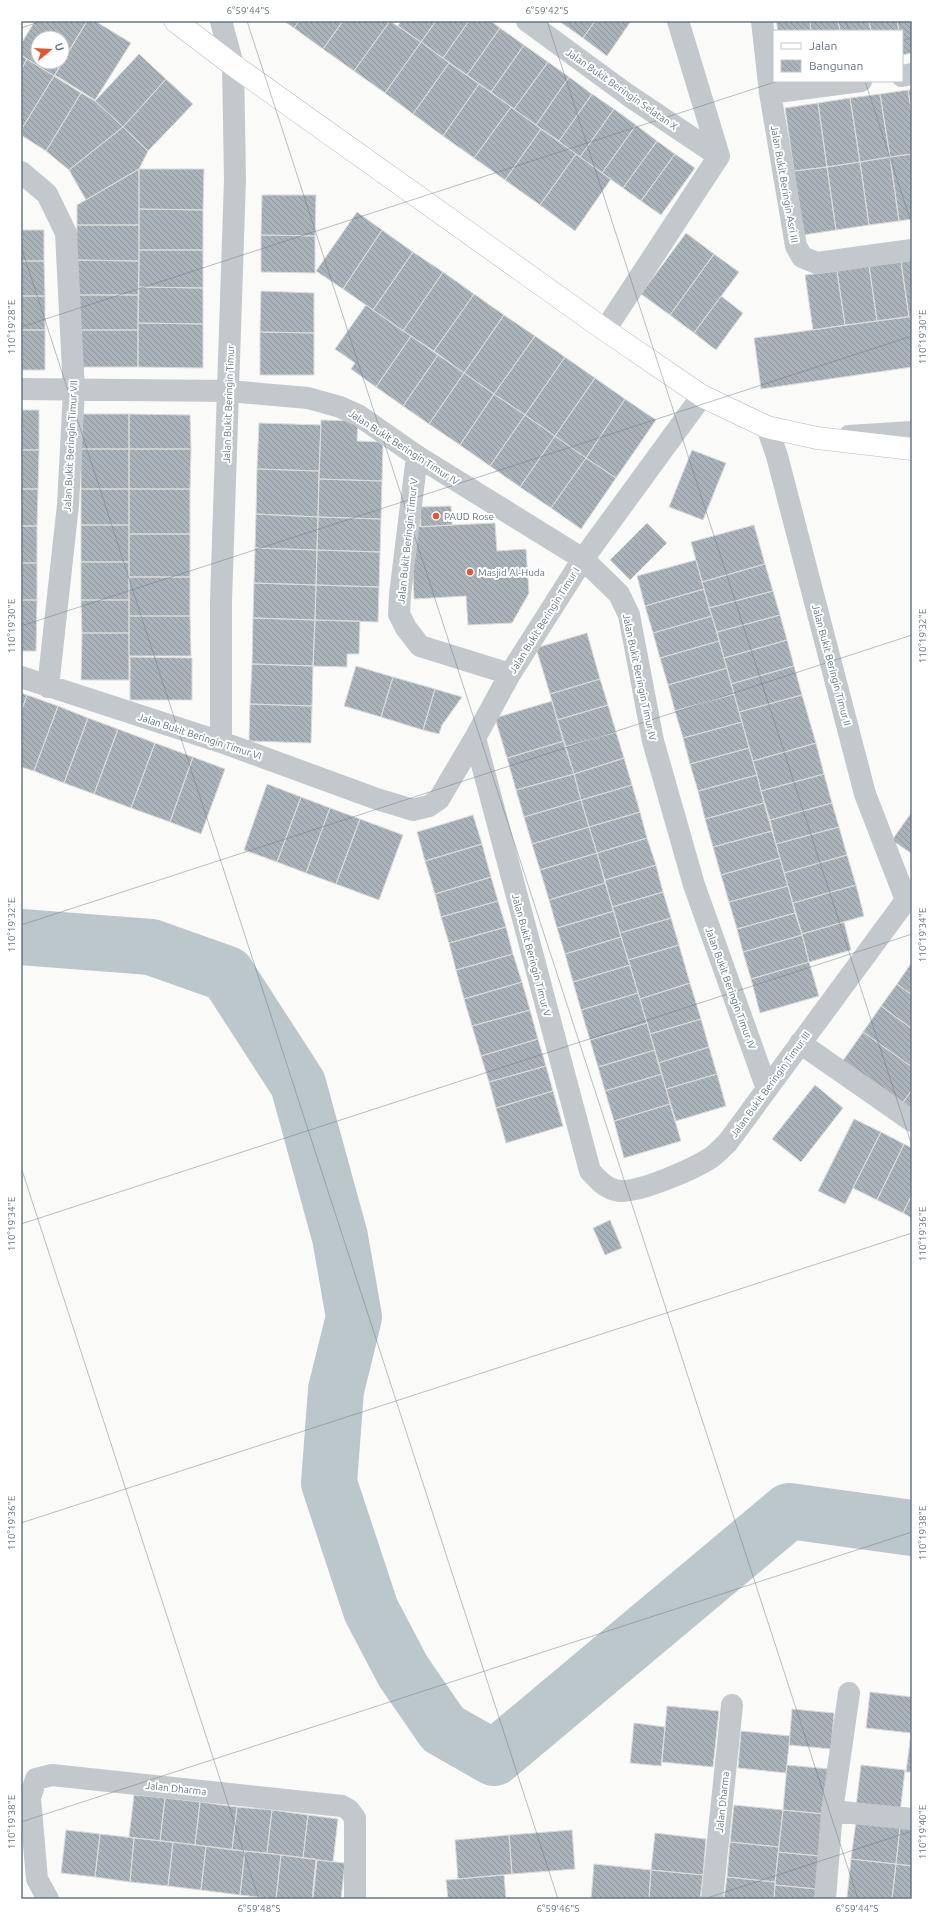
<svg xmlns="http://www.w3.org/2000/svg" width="933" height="1920" font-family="Ubuntu,sans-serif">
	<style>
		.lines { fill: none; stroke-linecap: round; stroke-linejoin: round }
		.river { stroke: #bbc7cb; stroke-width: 56 }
		.building { fill: url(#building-back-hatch); stroke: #dcdcda }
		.secondary-casing { stroke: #b3babf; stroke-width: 23 }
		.street { stroke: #c3c8cc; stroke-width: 22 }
		.secondary { stroke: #fff; stroke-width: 22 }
		.ticks { fill: none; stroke: #657683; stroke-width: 1; stroke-opacity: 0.45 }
		.poi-dot { fill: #e4572e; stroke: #fff; stroke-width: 1.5 }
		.labels { text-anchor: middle; stroke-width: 4; stroke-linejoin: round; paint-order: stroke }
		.street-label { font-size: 10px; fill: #657683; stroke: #fff }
		.poi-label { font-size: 10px; fill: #657683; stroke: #fff; text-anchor: start }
		.neatline { fill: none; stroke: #657683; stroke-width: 1.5 }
		.ticks-label { font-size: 10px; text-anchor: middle; fill: #657683 }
	</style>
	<defs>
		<pattern id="building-back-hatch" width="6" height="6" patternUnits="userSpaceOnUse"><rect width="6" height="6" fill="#aab3b9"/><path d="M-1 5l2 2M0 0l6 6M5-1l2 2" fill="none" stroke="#8e969c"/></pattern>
	</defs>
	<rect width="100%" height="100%" fill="#fafaf8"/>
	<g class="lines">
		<path class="river" d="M 21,937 L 151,947 L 227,974 L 298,1084 L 340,1237 L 354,1317 L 336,1390 L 329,1483 L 371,1610 L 403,1671 L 443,1729 L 494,1758 L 789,1511 L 912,1528"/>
	</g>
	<path class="building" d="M 35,21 L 87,21 L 62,62 L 62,38 L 38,38 L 38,62 L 62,62 L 54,76 L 21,55 L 21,44 Z
		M 87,21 L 95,21 L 131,43 L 95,100 L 55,75 Z
		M 284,21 L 299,21 L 294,28 Z
		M 299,21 L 343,21 L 323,49 L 294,28 Z
		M 343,21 L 390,21 L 354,71 L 323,49 Z
		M 390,21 L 421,42 L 385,93 L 354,71 Z
		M 401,21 L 436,21 L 421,42 L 398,26 Z
		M 436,21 L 469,21 L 443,58 L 421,42 Z
		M 469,21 L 491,21 L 500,28 L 467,75 L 443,58 Z
		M 559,21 L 595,21 L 583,38 Z
		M 595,21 L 631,21 L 607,56 L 583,38 Z
		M 776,21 L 810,21 L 811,31 L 778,31 Z
		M 810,21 L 838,21 L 840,31 L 811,31 Z
		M 838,21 L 869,21 L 871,31 L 840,31 Z
		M 869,21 L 897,21 L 899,31 L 871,31 Z
		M 897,21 L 912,21 L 912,53 L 902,55 L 902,31 L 899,31 Z
		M 500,28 L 524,45 L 491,92 L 467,75 Z
		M 421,42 L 449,63 L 413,114 L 385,93 Z
		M 524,45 L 548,62 L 514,109 L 491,92 Z
		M 139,54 L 166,79 L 123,127 L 95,101 Z
		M 21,55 L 27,59 L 21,70 Z
		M 27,59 L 54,76 L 21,130 L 21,70 Z
		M 548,62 L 569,77 L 536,125 L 514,109 Z
		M 449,63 L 479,84 L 443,136 L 413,114 Z
		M 54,76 L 81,93 L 46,151 L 21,135 L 21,130 Z
		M 569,77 L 592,94 L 559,141 L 536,125 Z
		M 166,79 L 193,104 L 148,151 L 123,127 Z
		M 479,84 L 511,107 L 474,158 L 443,136 Z
		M 908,90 L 912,115 L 912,154 L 890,157 L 880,94 Z
		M 908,90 L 912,90 L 912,115 Z
		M 81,93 L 95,101 L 123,127 L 69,170 L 46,151 Z
		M 592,94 L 614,109 L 580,157 L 559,141 Z
		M 880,94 L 890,157 L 860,162 L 850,98 Z
		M 850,98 L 860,162 L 827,167 L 818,103 Z
		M 818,103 L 827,167 L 794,171 L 785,108 Z
		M 511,107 L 541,129 L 505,180 L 474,158 Z
		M 614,109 L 636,125 L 602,173 L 580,157 Z
		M 636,125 L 657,141 L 623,188 L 602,173 Z
		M 123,127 L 148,151 L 139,169 L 86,200 L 69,170 Z
		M 541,129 L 576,154 L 540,205 L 505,180 Z
		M 657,141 L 675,154 L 641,201 L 623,188 Z
		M 576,154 L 611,179 L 575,231 L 540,205 Z
		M 675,154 L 695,168 L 661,215 L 641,201 Z
		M 912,154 L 912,219 L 899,221 L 890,157 Z
		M 890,157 L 899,221 L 869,225 L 860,162 Z
		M 860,162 L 869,225 L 836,230 L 827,167 Z
		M 827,167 L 836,230 L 803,235 L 794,171 Z
		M 139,169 L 139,225 L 77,225 L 77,205 Z
		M 139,169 L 204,169 L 203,210 L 139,209 Z
		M 262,195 L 316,195 L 315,236 L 261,235 Z
		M 139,209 L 203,210 L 203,250 L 139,250 Z
		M 357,212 L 382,230 L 343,289 L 316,271 Z
		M 77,225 L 139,225 L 139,261 L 76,260 Z
		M 21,230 L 44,230 L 44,261 L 21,261 Z
		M 382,230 L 413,252 L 373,310 L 343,289 Z
		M 686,233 L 714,254 L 670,315 L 641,294 Z
		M 261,235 L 315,236 L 315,273 L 261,272 Z
		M 139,250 L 203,250 L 203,288 L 139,287 Z
		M 413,252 L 443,272 L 403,331 L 373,310 Z
		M 714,254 L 739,272 L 694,333 L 670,315 Z
		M 76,260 L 139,261 L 138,295 L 76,295 Z
		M 912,260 L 912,316 L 909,317 L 901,262 Z
		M 21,261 L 44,261 L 45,296 L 21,296 Z
		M 901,262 L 909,317 L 877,321 L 869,266 Z
		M 869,266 L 877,321 L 845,325 L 837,271 Z
		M 837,271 L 845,325 L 813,330 L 805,275 Z
		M 443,272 L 474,294 L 434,351 L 403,331 Z
		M 139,287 L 203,288 L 203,324 L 138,323 Z
		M 261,291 L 314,293 L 314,333 L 260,332 Z
		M 474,294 L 504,315 L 464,373 L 434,351 Z
		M 76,295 L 138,295 L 138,330 L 76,330 Z
		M 21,296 L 45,296 L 45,330 L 21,330 Z
		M 721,296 L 743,313 L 716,350 L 694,333 Z
		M 366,305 L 411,336 L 376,387 L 351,369 L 355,363 L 335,349 Z
		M 504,315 L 535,336 L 494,394 L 464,373 Z
		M 912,316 L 912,367 L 761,389 L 754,338 Z
		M 138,323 L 203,324 L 203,368 L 138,367 Z
		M 21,330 L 45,330 L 45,370 L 21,370 Z
		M 76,330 L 138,330 L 138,367 L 76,367 Z
		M 260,332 L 314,333 L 314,375 L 260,375 Z
		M 411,336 L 438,355 L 403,406 L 376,387 Z
		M 535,336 L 565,357 L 525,415 L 494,394 Z
		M 438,355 L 464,373 L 429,424 L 403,406 Z
		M 565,357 L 595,378 L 555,436 L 525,415 Z
		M 464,373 L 494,394 L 460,445 L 429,424 Z
		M 595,378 L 625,399 L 586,458 L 555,436 Z
		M 494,394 L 525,415 L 490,466 L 460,445 Z
		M 625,399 L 656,420 L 616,478 L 586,458 Z
		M 21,410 L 39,410 L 39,450 L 21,450 Z
		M 81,414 L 129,414 L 129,449 L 81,449 Z
		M 129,414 L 190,415 L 191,449 L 129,449 Z
		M 525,415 L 555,436 L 520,487 L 490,466 Z
		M 321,420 L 358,421 L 357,441 L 383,442 L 382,481 L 319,479 Z
		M 259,423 L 321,425 L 319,471 L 257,469 Z
		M 555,436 L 586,458 L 551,508 L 520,487 Z
		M 81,449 L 129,449 L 129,489 L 81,489 Z
		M 129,449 L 191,449 L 190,489 L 129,489 Z
		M 21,450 L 39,450 L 38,489 L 21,489 Z
		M 692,450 L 726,463 L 703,520 L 669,507 Z
		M 586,458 L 616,478 L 581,529 L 551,508 Z
		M 257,469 L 319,471 L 318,517 L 256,514 Z
		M 319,479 L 382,481 L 381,519 L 318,517 Z
		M 21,489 L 38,489 L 37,526 L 21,526 Z
		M 81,489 L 129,489 L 129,525 L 81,525 Z
		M 129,489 L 190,489 L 190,534 L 129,534 Z
		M 451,506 L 452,525 L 421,527 L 420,507 Z
		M 256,514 L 318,517 L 317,550 L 255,548 Z
		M 318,517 L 381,519 L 380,552 L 317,550 Z
		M 495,523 L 497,551 L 526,549 L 529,593 L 512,623 L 468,625 L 466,596 L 414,599 L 411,527 Z
		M 647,523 L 667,543 L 630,580 L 610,560 Z
		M 81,525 L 129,525 L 129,562 L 81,562 Z
		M 754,525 L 765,564 L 702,582 L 691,542 Z
		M 21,526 L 37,526 L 37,563 L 21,563 Z
		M 129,534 L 190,534 L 190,577 L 129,577 Z
		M 255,548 L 317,550 L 316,585 L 254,583 Z
		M 317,550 L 380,552 L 379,587 L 316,585 Z
		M 696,560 L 704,589 L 645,606 L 637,576 Z
		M 81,562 L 129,562 L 129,600 L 81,600 Z
		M 21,563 L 37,563 L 37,600 L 21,600 Z
		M 765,564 L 773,591 L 709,608 L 702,582 Z
		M 129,577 L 190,577 L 190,616 L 129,616 Z
		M 254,583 L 316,585 L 315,620 L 253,618 Z
		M 316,585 L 379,587 L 378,622 L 315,620 Z
		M 704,589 L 712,616 L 653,633 L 645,606 Z
		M 773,591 L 780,615 L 717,632 L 709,608 Z
		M 21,600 L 37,600 L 36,651 L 21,651 Z
		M 81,600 L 129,600 L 129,633 L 82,633 Z
		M 780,615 L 787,640 L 724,658 L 717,632 Z
		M 129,616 L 190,616 L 191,656 L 129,656 Z
		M 712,616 L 719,641 L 660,658 L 653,633 Z
		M 253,618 L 315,620 L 313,666 L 252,664 Z
		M 315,620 L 360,621 L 359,654 L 347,654 L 347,667 L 313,666 Z
		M 82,633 L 129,633 L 129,680 L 81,680 Z
		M 587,633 L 600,679 L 550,694 L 536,648 Z
		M 787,640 L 794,666 L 731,684 L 724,658 Z
		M 719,641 L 727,668 L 668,685 L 660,658 Z
		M 130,657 L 192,658 L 192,700 L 130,700 Z
		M 252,664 L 313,666 L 312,706 L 250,704 Z
		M 356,666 L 393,677 L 381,717 L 344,706 Z
		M 794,666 L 802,695 L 739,712 L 731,684 Z
		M 727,668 L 734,694 L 675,711 L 668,685 Z
		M 393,677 L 435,689 L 423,730 L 381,717 Z
		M 600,679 L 608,705 L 557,720 L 550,694 Z
		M 435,689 L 462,697 L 442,725 L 439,734 L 423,730 Z
		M 21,693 L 27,695 L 21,712 Z
		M 734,694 L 742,722 L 683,738 L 675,711 Z
		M 27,695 L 58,706 L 34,771 L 21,767 L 21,712 Z
		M 802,695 L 816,743 L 753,761 L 739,712 Z
		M 552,701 L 564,741 L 507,758 L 495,718 Z
		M 250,704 L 312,706 L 311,743 L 249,741 Z
		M 608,705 L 616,732 L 565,747 L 557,720 Z
		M 58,706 L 88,718 L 64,783 L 34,771 Z
		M 88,718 L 118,729 L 94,794 L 64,783 Z
		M 742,722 L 749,748 L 690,764 L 683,738 Z
		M 118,729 L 155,743 L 131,808 L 94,794 Z
		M 616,732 L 624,758 L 574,774 L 565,747 Z
		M 564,741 L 574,774 L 516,790 L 507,758 Z
		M 155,743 L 193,757 L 170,822 L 131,808 Z
		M 816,743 L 824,774 L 761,791 L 753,761 Z
		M 749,748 L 757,775 L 698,791 L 690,764 Z
		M 193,757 L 225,769 L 201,834 L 170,822 Z
		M 624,758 L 632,785 L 581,800 L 574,774 Z
		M 574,774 L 581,800 L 524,817 L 516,790 Z
		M 824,774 L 832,803 L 770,820 L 761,791 Z
		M 757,775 L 764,803 L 705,819 L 698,791 Z
		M 267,784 L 301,797 L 277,862 L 244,850 Z
		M 632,785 L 640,812 L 589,827 L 581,800 Z
		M 301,797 L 330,808 L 306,873 L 277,862 Z
		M 581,800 L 589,827 L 532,844 L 524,817 Z
		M 764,803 L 772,831 L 713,847 L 705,819 Z
		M 832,803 L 839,827 L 776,844 L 770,820 Z
		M 330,808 L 360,819 L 336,884 L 306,873 Z
		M 640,812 L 647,838 L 597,853 L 589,827 Z
		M 912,812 L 912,854 L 892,840 Z
		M 473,815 L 482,844 L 425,861 L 417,832 Z
		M 360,819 L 403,835 L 379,900 L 336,884 Z
		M 589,827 L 597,853 L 540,870 L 532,844 Z
		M 839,827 L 847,855 L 784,873 L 776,844 Z
		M 772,831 L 780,858 L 721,875 L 713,847 Z
		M 647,838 L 656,865 L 605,880 L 597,853 Z
		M 482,844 L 491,877 L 435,894 L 425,861 Z
		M 597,853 L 605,883 L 549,900 L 540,870 Z
		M 847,855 L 856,885 L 793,903 L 784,873 Z
		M 780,858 L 788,886 L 729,902 L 721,875 Z
		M 656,865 L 663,892 L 612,907 L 605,880 Z
		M 491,877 L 498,901 L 441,917 L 435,894 Z
		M 605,883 L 614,911 L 557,928 L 549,900 Z
		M 856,885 L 864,916 L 802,934 L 793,903 Z
		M 788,886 L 795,913 L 737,929 L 729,902 Z
		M 663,892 L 671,918 L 620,933 L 612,907 Z
		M 498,901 L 506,927 L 449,943 L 441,917 Z
		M 614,911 L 621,937 L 565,954 L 557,928 Z
		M 795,913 L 802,935 L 743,952 L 737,929 Z
		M 671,918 L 679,945 L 628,960 L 620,933 Z
		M 844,922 L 851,950 L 809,962 L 802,934 Z
		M 506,927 L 513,954 L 456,970 L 449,943 Z
		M 802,935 L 809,962 L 751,979 L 743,952 Z
		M 621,937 L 630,965 L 573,982 L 565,954 Z
		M 679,945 L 690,983 L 640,999 L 628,960 Z
		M 513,954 L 522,982 L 464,999 L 456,970 Z
		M 809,962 L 819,996 L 760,1013 L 751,979 Z
		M 912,962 L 912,995 L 897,984 Z
		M 630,965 L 638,993 L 581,1010 L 573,982 Z
		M 522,982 L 530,1010 L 472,1026 L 464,999 Z
		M 690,983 L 701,1019 L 650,1034 L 640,999 Z
		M 897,984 L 912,995 L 912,1029 L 881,1006 Z
		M 638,993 L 647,1023 L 590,1040 L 581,1010 Z
		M 881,1006 L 912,1029 L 912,1067 L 863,1032 Z
		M 530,1010 L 538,1039 L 481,1056 L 472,1026 Z
		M 701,1019 L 709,1047 L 658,1063 L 650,1034 Z
		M 647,1023 L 655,1050 L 598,1067 L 590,1040 Z
		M 863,1032 L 912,1067 L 912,1090 L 901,1105 L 842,1062 Z
		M 538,1039 L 546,1066 L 489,1082 L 481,1056 Z
		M 709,1047 L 717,1074 L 666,1089 L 658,1063 Z
		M 655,1050 L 662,1074 L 605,1091 L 598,1067 Z
		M 546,1066 L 553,1091 L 496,1108 L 489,1082 Z
		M 662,1074 L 670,1104 L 614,1121 L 605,1091 Z
		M 717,1074 L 726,1106 L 676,1121 L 666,1089 Z
		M 815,1085 L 843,1108 L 801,1162 L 772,1139 Z
		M 912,1090 L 912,1112 L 901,1105 Z
		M 553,1091 L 563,1126 L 506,1143 L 496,1108 Z
		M 670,1104 L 681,1141 L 624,1158 L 614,1121 Z
		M 854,1119 L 881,1132 L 845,1204 L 818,1191 Z
		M 881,1132 L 904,1144 L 877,1200 L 853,1188 Z
		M 904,1144 L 912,1148 L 912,1194 L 903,1213 L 877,1200 Z
		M 912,1194 L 912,1218 L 903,1213 Z
		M 610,1220 L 622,1248 L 605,1255 L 593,1228 Z
		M 870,1692 L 912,1697 L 911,1733 L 866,1728 Z
		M 667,1706 L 719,1711 L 713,1767 L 662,1762 Z
		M 792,1709 L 834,1713 L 831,1749 L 789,1745 Z
		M 634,1723 L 665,1727 L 661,1766 L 630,1763 Z
		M 741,1731 L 790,1736 L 786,1773 L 738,1768 Z
		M 911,1733 L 912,1733 L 912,1772 L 906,1772 Z
		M 787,1765 L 829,1769 L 824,1814 L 783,1810 Z
		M 861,1765 L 905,1770 L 900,1813 L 856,1807 Z
		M 134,1795 L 165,1798 L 160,1841 L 129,1837 Z
		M 165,1798 L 200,1802 L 195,1845 L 160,1841 Z
		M 200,1802 L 237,1807 L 232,1850 L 195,1845 Z
		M 734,1805 L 783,1810 L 779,1847 L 730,1842 Z
		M 237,1807 L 272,1810 L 267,1853 L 232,1850 Z
		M 272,1810 L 308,1815 L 303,1858 L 267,1853 Z
		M 783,1810 L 824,1814 L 820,1856 L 778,1852 Z
		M 308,1815 L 338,1819 L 333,1862 L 303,1858 Z
		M 856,1821 L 900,1827 L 896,1864 L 851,1859 Z
		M 900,1827 L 912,1828 L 912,1866 L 896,1864 Z
		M 66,1830 L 100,1834 L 95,1877 L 61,1873 Z
		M 572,1830 L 575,1869 L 512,1874 L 509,1835 Z
		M 655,1833 L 706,1839 L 703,1875 L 651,1870 Z
		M 100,1834 L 134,1838 L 130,1882 L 95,1877 Z
		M 509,1835 L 512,1874 L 458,1879 L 455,1840 Z
		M 134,1838 L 173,1842 L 168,1886 L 130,1882 Z
		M 173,1842 L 206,1846 L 201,1890 L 168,1886 Z
		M 730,1842 L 779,1847 L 775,1882 L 727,1877 Z
		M 206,1846 L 245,1851 L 240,1895 L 201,1890 Z
		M 245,1851 L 281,1855 L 276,1899 L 240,1895 Z
		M 778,1852 L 820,1856 L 817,1889 L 775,1885 Z
		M 281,1855 L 316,1859 L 312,1899 L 276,1899 Z
		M 851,1859 L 896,1864 L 892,1899 L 847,1898 Z
		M 317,1860 L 345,1863 L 341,1899 L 313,1899 Z
		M 594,1864 L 651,1870 L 649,1899 L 591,1899 Z
		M 896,1864 L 912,1866 L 912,1899 L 892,1899 Z
		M 651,1870 L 703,1875 L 700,1899 L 649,1899 Z
		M 504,1875 L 506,1899 L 448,1899 L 446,1880 Z
		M 727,1877 L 775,1882 L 774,1899 L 724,1899 Z
		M 775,1885 L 817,1889 L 816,1899 L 774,1899 Z"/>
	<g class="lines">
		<g class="secondary-casing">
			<path id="secondary" d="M 175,21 L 233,65 L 605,330 L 702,396 L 767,427 L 817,438 L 912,449"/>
		</g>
		<path class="street" d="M 527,21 L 628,95 L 719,156
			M 678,21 L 719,156
			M 762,21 L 770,93 L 861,81
			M 902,76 L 912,74
			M 770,93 L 796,246 L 802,257 L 817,263 L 912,250
			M 21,172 L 47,194 L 66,233 L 74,390 L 68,505 L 48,687
			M 605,330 L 719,156
			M 21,389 L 229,391 L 308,398 L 340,407 L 358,415 L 417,456 L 583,559 L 619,594 L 629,615 L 653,741 L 694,885 L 767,1089
			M 767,427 L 777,456 L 865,794 L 906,900
			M 849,436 L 912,432
			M 417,456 L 400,595 L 399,614 L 406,628 L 420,646 L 510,674
			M 21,677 L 221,742 L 377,799 L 413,810 L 429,806 L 439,799 L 475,738 L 510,674 L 583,559 L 702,396
			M 475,738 L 590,1171 C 598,1180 607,1190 620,1191 C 641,1192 694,1169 712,1157 C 717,1153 723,1147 728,1142 L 912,892
			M 221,742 L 221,601 L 235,179 L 233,65 L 221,21
			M 800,1043 L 912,1121
			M 849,1693 L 832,1811 L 912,1819
			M 48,1899 L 37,1879 L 30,1798 L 36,1779 L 52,1775 L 342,1806 L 349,1810 L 355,1818 L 355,1899
			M 712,1899 L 732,1705
			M 825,1899 L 832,1811"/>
		<use href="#secondary" class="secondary"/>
	</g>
	<path class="ticks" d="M 247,21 L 858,1899M 547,21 L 912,1146M 846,21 L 849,31M 21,28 L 42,21M 902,41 L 912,37M 865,81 L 912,225M 21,246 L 558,1899M 21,327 L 778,81M 21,626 L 912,336M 21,925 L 912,635M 21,1167 L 259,1899M 21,1224 L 912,934M 21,1523 L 912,1233M 21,1822 L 912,1532M 704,1899 L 912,1831"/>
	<g class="poi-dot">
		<circle cx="436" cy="516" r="4"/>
		<circle cx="470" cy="572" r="4"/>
	</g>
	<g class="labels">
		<g class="street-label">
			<text transform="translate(622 89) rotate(35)" y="4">Jalan Bukit Beringin Selatan X</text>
			<text transform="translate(785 184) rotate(80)" y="4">Jalan Bukit Beringin Asri III</text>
			<text transform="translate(228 404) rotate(-88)" y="4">Jalan Bukit Beringin Timur</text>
			<text transform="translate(70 446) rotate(-87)" y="4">Jalan Bukit Beringin Timur VII</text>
			<text transform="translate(404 447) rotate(33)" y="4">Jalan Bukit Beringin Timur IV</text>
			<text transform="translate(407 541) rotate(-84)" y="4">Jalan Bukit Beringin Timur V</text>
			<text transform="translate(544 620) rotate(-58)" y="4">Jalan Bukit Beringin Timur I</text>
			<text transform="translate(832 665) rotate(75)" y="4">Jalan Bukit Beringin Timur II</text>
			<text transform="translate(640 677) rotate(78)" y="4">Jalan Bukit Beringin Timur IV</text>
			<text transform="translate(200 736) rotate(18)" y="4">Jalan Bukit Beringin Timur VI</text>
			<text transform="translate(532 955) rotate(75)" y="4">Jalan Bukit Beringin Timur V</text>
			<text transform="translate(731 988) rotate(70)" y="4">Jalan Bukit Beringin Timur IV</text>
			<text transform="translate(770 1084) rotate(-54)" y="4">Jalan Bukit Beringin Timur III</text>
			<text transform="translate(176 1788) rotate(6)" y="4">Jalan Dharma</text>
			<text transform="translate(722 1802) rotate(-84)" y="4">Jalan Dharma</text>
		</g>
		<g class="poi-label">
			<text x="444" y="520">PAUD Rose</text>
			<text x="478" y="576">Masjid Al-Huda</text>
		</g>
	</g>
	<rect width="933" height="1920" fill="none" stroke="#ffffff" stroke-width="44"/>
	<rect x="773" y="30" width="130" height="52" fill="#ffffff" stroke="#c1c8cd"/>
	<rect x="781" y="43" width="20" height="6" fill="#ffffff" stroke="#c1c8cd"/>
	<text x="809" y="50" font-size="12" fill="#657683">Jalan</text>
	<rect x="781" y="60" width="20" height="12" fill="url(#building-back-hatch)" stroke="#c1c8cd"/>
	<text x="809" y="70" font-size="12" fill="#657683">Bangunan</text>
	<g transform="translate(50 50) rotate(72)"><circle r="19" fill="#ffffff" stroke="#c1c8cd"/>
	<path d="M0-3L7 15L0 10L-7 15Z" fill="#e4572e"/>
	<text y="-6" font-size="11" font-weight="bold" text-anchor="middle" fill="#657683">U</text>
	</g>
	<rect x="22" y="22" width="889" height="1876" class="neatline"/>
	<g class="ticks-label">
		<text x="248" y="14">6°59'44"S</text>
		<text x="547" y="14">6°59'42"S</text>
		<text transform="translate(11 327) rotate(-90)" y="4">110°19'28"E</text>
		<text transform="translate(922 337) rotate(-90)" y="4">110°19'30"E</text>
		<text transform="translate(11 626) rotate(-90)" y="4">110°19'30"E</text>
		<text transform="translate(922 636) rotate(-90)" y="4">110°19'32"E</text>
		<text transform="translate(11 925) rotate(-90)" y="4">110°19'32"E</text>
		<text transform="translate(922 935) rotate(-90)" y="4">110°19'34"E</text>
		<text transform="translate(11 1224) rotate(-90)" y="4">110°19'34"E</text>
		<text transform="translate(922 1234) rotate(-90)" y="4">110°19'36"E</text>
		<text transform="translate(11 1523) rotate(-90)" y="4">110°19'36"E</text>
		<text transform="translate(922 1533) rotate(-90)" y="4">110°19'38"E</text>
		<text transform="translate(11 1822) rotate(-90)" y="4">110°19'38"E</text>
		<text transform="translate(922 1832) rotate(-90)" y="4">110°19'40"E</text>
		<text x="259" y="1912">6°59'48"S</text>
		<text x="558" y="1912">6°59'46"S</text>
		<text x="857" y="1912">6°59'44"S</text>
	</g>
</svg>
